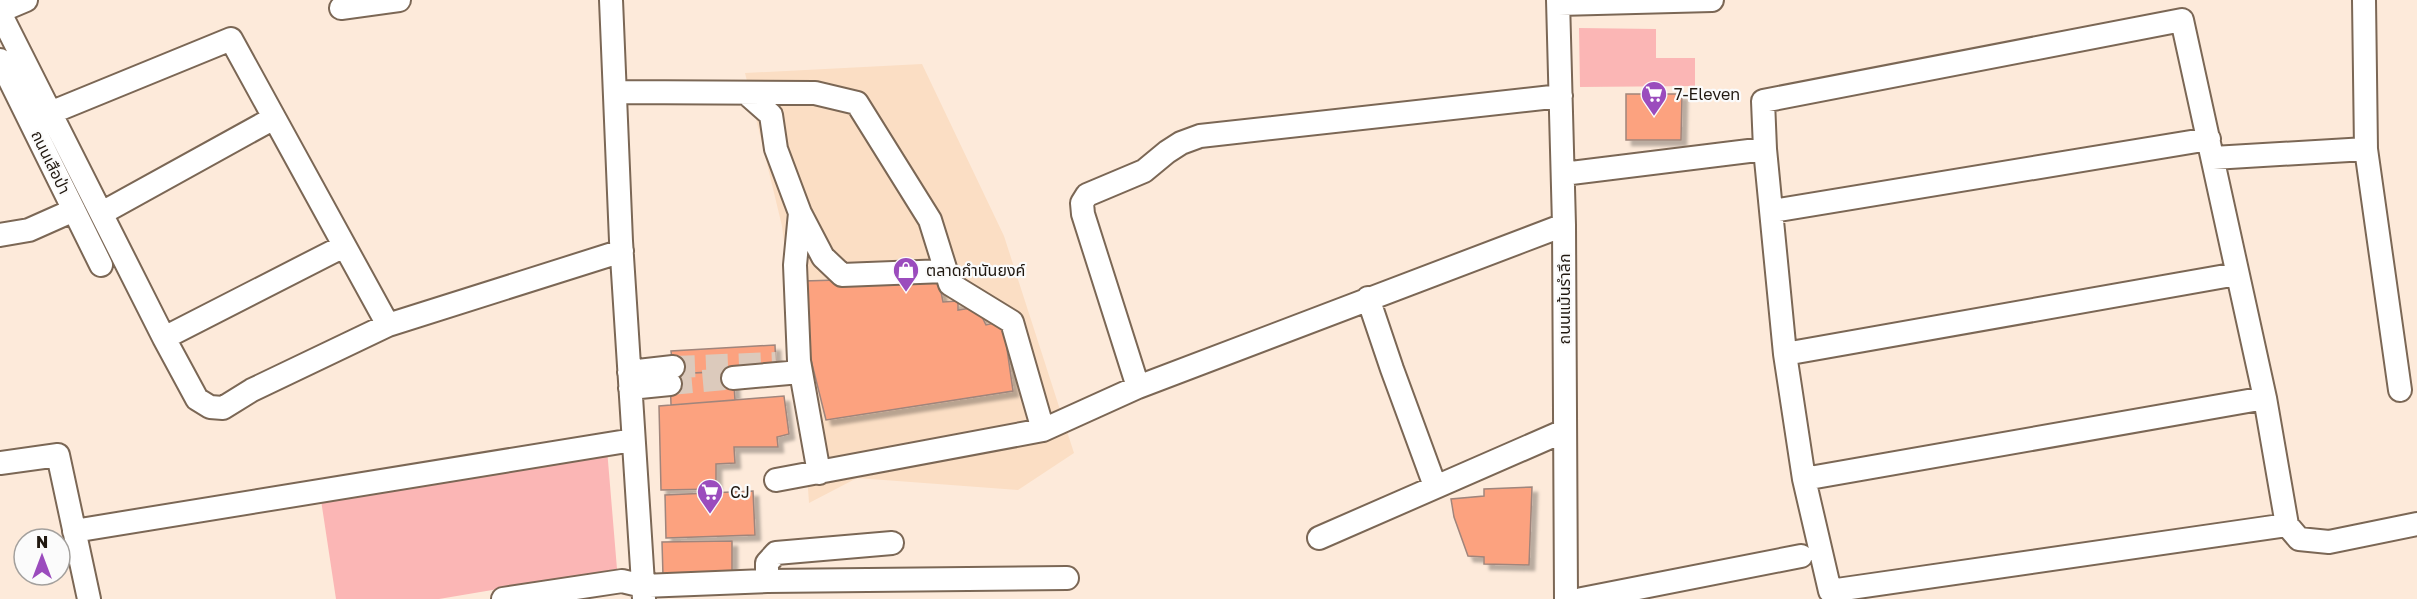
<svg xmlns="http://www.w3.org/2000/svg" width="2417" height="599" font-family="'Golos Text','Noto Sans Thai',sans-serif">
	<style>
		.built { fill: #fbdec4 }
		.green { fill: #fbb6b5 }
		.building { fill: #fca27f; stroke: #a0857b; stroke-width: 1.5; filter: url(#shadow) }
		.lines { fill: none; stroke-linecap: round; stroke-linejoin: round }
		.minor-tunnel { stroke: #dccabc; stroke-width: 22; stroke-dasharray: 22 11; stroke-linecap: butt }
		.minor-casing { stroke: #7b6755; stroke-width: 26 }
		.minor { stroke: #fff; stroke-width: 22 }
		.labels { text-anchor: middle; stroke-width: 4.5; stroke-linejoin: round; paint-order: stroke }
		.poi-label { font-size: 16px; fill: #201810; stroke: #fbfbfb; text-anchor: start }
		.street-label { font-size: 16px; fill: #201810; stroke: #fbfbfb }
	</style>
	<defs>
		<filter id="shadow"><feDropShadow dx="5.5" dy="5.5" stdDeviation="1.5" flood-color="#0004"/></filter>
	</defs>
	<rect width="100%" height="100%" fill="#fdeada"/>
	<path class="built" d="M 922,64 L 1004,236 L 1074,453 L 1018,490 L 857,478 L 809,503 L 800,372 L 782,226 L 745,73 Z"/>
	<path class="green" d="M 1579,28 L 1656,29 L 1656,58 L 1695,58 L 1695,86 L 1580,87 Z
		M 607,449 L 617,569 L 439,599 L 336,599 L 321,500 Z"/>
	<path class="building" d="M 1626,94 L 1682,94 L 1681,140 L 1626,140 Z
		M 938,277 L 943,302 L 958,301 L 958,310 L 977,307 L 986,325 L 1003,321 L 1013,391 L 826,420 L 807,344 L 804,281 Z
		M 775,345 L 776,369 L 675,374 L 673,367 L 671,351 Z
		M 733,371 L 735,400 L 671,405 L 670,374 Z
		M 784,396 L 789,434 L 777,437 L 778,447 L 734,447 L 735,463 L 716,464 L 716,489 L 661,490 L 659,406 Z
		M 1532,487 L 1529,565 L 1484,564 L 1484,557 L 1468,556 L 1454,517 L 1451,499 L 1484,496 L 1484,489 Z
		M 753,491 L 755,535 L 666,538 L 665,495 Z
		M 732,541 L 732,574 L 663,576 L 662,542 Z"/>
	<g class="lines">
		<path class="minor-tunnel" d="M 673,367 L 776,363
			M 670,384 L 726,379"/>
		<g class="minor-casing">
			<path id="minor" d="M 611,0 L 621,241 L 644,599
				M 1558,0 L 1564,225 L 1566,599
				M 2364,0 L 2366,149 L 2400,390
				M 1559,4 L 1712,0
				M 341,8 L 399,0
				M 0,11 L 26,0
				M 0,13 L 164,338 L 197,399 L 210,407 L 223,408 L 252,390 L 388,325 L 622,251
				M 0,60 L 101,265
				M 615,92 L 815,93 L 857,103 L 930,220 L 950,284 L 1012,322 L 1043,430
				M 746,93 L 771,115 L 776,149 L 800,213 L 823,257 L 842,275 L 945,271
				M 50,113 L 231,39 L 388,325
				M 2213,158 L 2366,149
				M 1563,174 L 1765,149
				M 1773,211 L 2209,139
				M 102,213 L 274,118
				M 800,213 L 795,265 L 799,361 L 819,473
				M 0,235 L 29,230 L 74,210
				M 1368,298 L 1392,369 L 1435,486
				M 164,338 L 344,246
				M 1785,354 L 2237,274
				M 629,372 L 673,367
				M 733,378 L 800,372
				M 1138,387 L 1083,214 L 1082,203 L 1087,195 L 1144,171 L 1167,152 L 1181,143 L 1200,136 L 1561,96
				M 630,388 L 670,384
				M 0,463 L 58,455 L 89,599
				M 1804,479 L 2265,398
				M 776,480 L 1043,430 L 1138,387 L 1564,225
				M 2287,525 L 1830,591 L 1804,479 L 1785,354 L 1765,149 L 1763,101 L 2182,20 L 2265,398 L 2287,525 L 2299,539 L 2329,542 L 2417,524
				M 74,531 L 633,440
				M 1319,538 L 1564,431
				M 767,581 L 767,563 L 776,553 L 892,543
				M 503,599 L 622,581 L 643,586 L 767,581 L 1067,578
				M 1582,599 L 1801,556"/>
		</g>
		<use href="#minor" class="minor"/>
	</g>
	<defs>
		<g id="supermarket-pin" transform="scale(1.35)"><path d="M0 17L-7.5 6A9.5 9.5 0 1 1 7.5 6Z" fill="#9b4cbd" stroke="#fbfbfb"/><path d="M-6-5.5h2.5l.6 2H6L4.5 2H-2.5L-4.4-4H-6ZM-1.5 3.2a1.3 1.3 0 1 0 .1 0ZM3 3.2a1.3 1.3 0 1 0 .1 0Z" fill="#fff"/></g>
		<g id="shop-pin" transform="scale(1.35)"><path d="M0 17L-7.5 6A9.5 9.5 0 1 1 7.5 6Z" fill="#9b4cbd" stroke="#fbfbfb"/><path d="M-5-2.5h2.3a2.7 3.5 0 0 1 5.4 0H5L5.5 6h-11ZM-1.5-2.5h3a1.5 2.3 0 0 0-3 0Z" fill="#fff"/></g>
	</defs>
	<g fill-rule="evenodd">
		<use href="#supermarket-pin" x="1654" y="94"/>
		<use href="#shop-pin" x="906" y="270"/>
		<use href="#supermarket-pin" x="710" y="492"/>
	</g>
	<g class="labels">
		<g class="poi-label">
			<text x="1674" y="100">7-Eleven</text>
			<text x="926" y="276">ตลาดกำนันยงค์</text>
			<text x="730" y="498">CJ</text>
		</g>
		<g class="street-label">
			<text transform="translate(51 162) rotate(64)" y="6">ถนนเสือป่า</text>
			<text transform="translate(1564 299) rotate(-90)" y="6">ถนนแม้นรำลึก</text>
		</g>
	</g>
	<g transform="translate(42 557)"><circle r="28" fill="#fbfbfb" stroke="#a3a09d" stroke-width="1.5"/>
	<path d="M0-4.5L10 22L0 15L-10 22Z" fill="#9b4cbd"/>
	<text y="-9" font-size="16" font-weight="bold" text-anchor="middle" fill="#201810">N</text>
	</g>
</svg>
